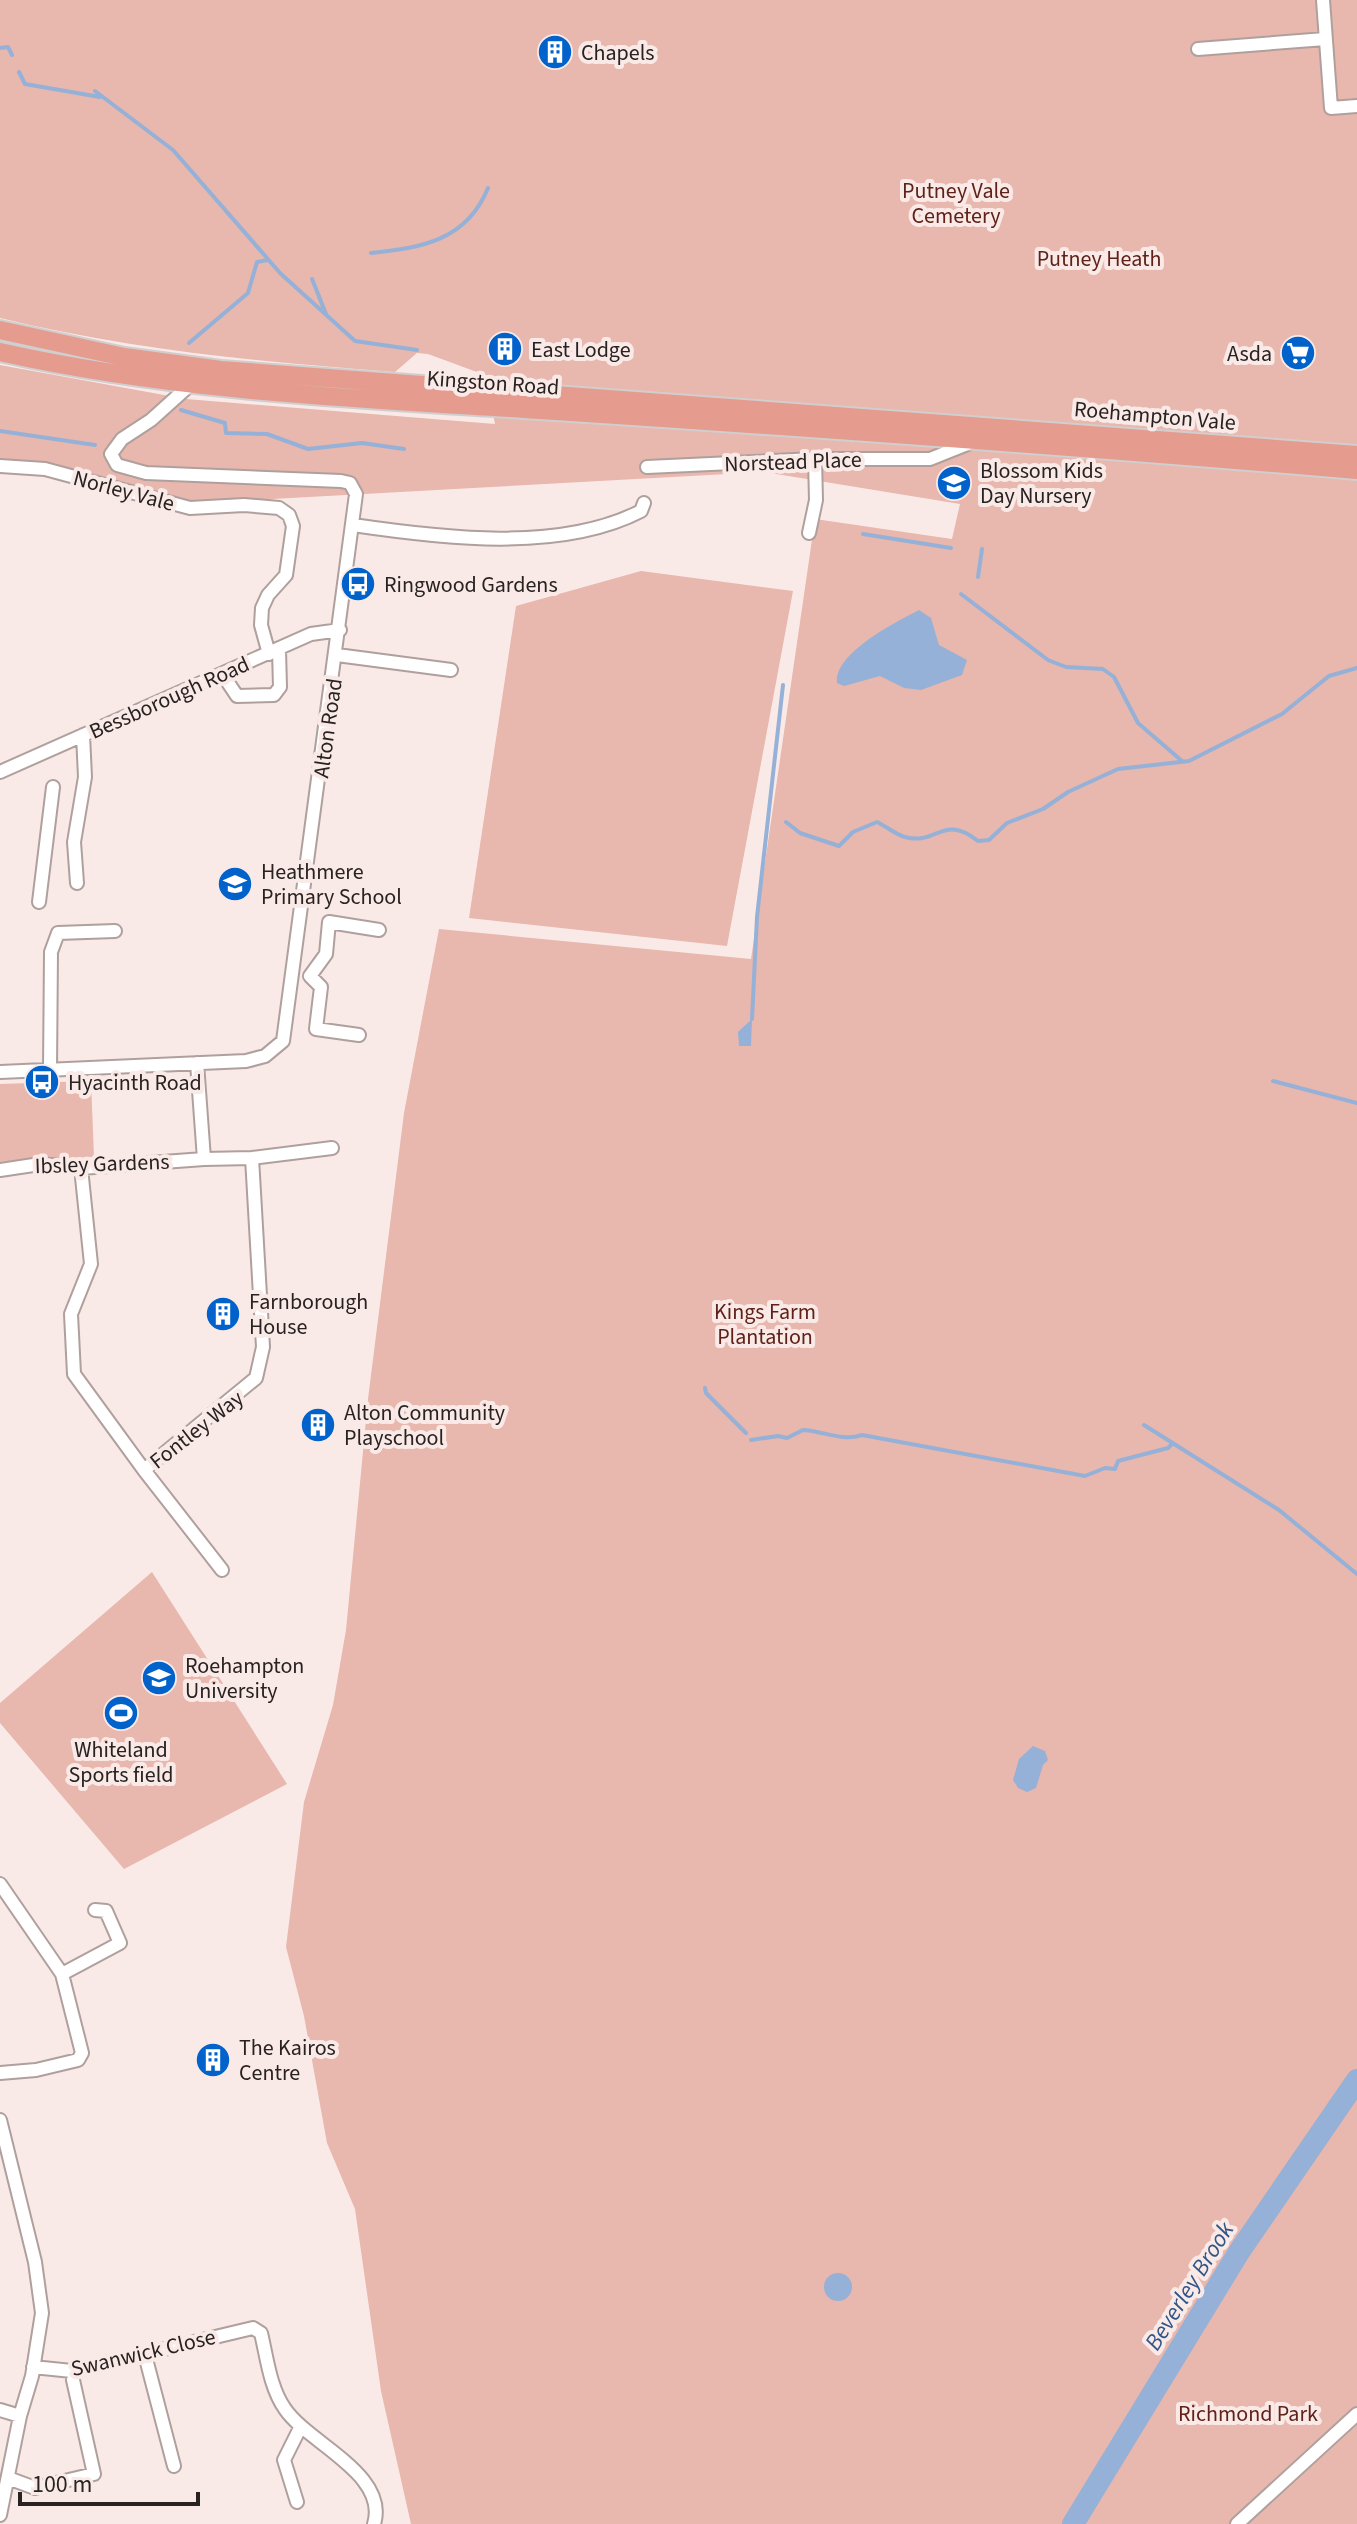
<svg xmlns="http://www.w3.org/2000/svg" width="1357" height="2524" font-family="'Source Sans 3',sans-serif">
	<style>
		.green { fill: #e8b7ae }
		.water { fill: #95b1d7 }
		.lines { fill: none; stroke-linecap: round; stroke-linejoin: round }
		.stream { stroke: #95b1d7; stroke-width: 4 }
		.river { stroke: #95b1d7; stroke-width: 22 }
		.minor-casing { stroke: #afa09d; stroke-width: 16 }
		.highway-casing { stroke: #d0cece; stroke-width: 22 }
		.minor { stroke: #fff; stroke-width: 12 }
		.highway { stroke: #e59b8e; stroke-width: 18 }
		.labels { text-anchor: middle; stroke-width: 8; stroke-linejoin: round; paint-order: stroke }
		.poi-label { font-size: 22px; fill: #282221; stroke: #faeae7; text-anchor: start }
		.park-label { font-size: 22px; fill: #5f2118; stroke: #faeae7 }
		.street-label { font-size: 22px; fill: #282221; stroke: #faeae7 }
		.water-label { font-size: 24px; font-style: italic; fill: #315587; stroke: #faeae7 }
	</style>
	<rect width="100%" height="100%" fill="#faeae7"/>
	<path class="green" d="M 0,0 L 1357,0 L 1357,2524 L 411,2524 L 381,2391 L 355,2209 L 327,2143 L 304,2016 L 286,1947 L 304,1802 L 333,1705 L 346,1630 L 368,1399 L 404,1113 L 439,929 L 751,959 L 815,519 L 952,539 L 960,504 L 764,472 L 198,503 L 76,470 L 0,461 L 0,365 L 186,399 L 495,424 L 485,375 L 428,354 L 417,353 L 395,372 C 261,362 131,350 0,318 Z
		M 641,571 L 793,591 L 727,946 L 469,918 L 516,606 Z
		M 91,1081 L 94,1157 L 0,1162 L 0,1084 Z
		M 152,1572 L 287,1784 L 124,1869 L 0,1723 L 0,1703 Z"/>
	<path class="water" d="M 919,610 L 931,618 L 939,645 L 967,660 L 962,675 L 921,690 L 904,688 L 880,676 L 844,686 L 837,683 C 834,653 896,622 919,610 Z
		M 752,1019 L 751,1046 L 739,1046 L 738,1032 Z
		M 1033,1746 L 1045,1751 L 1048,1760 L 1043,1765 L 1036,1788 L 1027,1792 L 1018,1788 L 1013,1780 L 1019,1759 Z
		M824 2287a14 14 0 1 1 28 0a14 14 0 1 1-28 0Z"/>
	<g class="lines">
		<path class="stream" d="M 0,48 L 8,47 L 12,55
			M 19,72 L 25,84 L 100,97
			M 95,91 L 173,150 L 280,273 L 355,341 L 417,350
			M 371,253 C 422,248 467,240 488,188
			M 312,279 L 326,314
			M 189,343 L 248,293 L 257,262 L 268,260
			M 181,410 L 225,423 L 226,433 L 267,434 L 308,449 L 362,443 L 404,449
			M 0,431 L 95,445
			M 863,534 L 951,548
			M 978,577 L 982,549
			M 961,594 L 1048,660 L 1066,667 L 1103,669 L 1114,677 L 1138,723 L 1182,761
			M 786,822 L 800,833 L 839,846 L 853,832 L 877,822 C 886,826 896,835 905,837 C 938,846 942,813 978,841 L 989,840 L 1007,823 L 1043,809 L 1068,792 L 1118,769 L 1189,761 L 1282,714 L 1329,676 L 1357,668
			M 752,1019 L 757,917 L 783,685
			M 1273,1081 L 1357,1103
			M 705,1388 L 706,1393 L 746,1433
			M 1144,1425 L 1279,1510 L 1357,1574
			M 751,1440 L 778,1436 L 787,1438 L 803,1430 C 823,1431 843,1442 862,1435 L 1085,1476 L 1105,1468 L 1115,1469 L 1118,1461 L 1168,1448 L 1173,1443"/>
		<path class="river" d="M 1073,2524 L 1239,2252 L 1357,2080"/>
		<g class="minor-casing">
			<path id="minor" d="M 1323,0 L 1331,108 L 1357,106
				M 1198,49 L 1325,39
				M 0,466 L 45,469 L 190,508 L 244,505 L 279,508 L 289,515 L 293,526 L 286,575 L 268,595 L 262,608 L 261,625 L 269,654
				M 647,467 L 815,459 L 930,459 L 970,443
				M 353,525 C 441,538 560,553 641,511 L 644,503
				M 809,533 L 816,500 L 815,459
				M 337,655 L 451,670
				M 223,675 L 237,696 L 274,695 L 280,687 L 279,650
				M 0,772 L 311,634 L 340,630
				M 77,883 L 74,842 L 85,777 L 83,735
				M 39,902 L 53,787
				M 359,1035 L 316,1029 L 321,987 L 310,976 L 326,954 L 329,922 L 379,930
				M 50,1070 L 51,952 L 58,933 L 115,931
				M 0,1072 L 246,1061 L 265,1056 L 283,1041 L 356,494 L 350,483 L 341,481 L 146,473 L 117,465 L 111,454 L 122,439 L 151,420 L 191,384
				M 204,1159 L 252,1158 L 332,1148
				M 81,1168 L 91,1264 L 71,1314 L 74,1374 L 144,1470 L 256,1378 L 263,1347 L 252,1158
				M 0,1170 L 40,1164 L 81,1168 L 204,1159 L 197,1063
				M 144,1470 L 222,1570
				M 0,1884 L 62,1974 L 82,2053 L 78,2060 L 36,2070 L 0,2073
				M 62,1974 L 120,1943 L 106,1911 L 95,1910
				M 0,2120 L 35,2262 L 42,2313 L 32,2376 L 20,2416 L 0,2515
				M 145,2355 L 174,2466
				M 33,2367 L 72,2371 L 253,2328 L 261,2333 C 267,2358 270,2388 285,2409 C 309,2444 389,2474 374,2524
				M 0,2410 L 20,2416
				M 8,2478 L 35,2488 L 94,2474 L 73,2380
				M 297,2502 L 284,2460 L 301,2426
				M 1237,2524 L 1357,2414"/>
		</g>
		<g class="highway-casing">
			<path id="highway" d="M 0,330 L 124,357 L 221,370 L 1357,455
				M 0,352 C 187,394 380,399 571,412 C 834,429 1095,448 1357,470"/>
		</g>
		<use href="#minor" class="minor"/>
		<use href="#highway" class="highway"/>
	</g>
	<defs>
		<g id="building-disc" transform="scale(1.8)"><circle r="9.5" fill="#0062ca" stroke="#faeae7"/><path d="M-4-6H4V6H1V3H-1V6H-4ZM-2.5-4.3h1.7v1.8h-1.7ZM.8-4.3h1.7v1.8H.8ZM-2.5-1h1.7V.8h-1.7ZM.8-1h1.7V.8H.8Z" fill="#fff"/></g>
		<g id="supermarket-disc" transform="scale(1.8)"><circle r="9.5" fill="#0062ca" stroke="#faeae7"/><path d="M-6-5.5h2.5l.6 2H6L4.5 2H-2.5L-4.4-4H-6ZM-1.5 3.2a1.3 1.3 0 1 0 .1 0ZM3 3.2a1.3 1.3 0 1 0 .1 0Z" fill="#fff"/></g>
		<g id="school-disc" transform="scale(1.8)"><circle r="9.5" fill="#0062ca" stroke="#faeae7"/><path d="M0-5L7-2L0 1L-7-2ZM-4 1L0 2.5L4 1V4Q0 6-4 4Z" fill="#fff"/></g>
		<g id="bus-disc" transform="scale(1.8)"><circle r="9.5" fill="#0062ca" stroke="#faeae7"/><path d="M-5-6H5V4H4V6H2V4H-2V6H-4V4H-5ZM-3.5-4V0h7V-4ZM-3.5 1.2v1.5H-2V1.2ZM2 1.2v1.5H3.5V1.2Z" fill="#fff"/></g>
		<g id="university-disc" transform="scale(1.8)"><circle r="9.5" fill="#0062ca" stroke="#faeae7"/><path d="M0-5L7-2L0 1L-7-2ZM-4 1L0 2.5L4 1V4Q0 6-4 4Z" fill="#fff"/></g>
		<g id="stadium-disc" transform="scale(1.8)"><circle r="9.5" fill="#0062ca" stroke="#faeae7"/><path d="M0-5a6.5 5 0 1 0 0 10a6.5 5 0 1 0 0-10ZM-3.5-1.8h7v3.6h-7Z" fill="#fff"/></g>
	</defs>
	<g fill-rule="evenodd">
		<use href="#building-disc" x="555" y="52"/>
		<use href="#building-disc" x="505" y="349"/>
		<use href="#supermarket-disc" x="1298" y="353"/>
		<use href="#school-disc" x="954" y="483"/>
		<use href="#bus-disc" x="358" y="584"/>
		<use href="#school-disc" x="235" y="884"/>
		<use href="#bus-disc" x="42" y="1082"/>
		<use href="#building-disc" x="223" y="1314"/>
		<use href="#building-disc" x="318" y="1425"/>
		<use href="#university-disc" x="159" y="1678"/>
		<use href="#stadium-disc" x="121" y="1713"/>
		<use href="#building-disc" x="213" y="2060"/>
	</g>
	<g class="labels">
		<g class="poi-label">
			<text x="581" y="60">Chapels</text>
			<text x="531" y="357">East Lodge</text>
			<text x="1272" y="361" text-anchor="end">Asda</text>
			<text x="980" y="478">Blossom Kids<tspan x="980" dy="25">Day Nursery</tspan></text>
			<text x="384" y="592">Ringwood Gardens</text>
			<text x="261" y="879">Heathmere<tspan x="261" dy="25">Primary School</tspan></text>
			<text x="68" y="1090">Hyacinth Road</text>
			<text x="249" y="1309">Farnborough<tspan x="249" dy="25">House</tspan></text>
			<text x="344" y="1420">Alton Community<tspan x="344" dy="25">Playschool</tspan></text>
			<text x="185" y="1673">Roehampton<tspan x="185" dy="25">University</tspan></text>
			<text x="121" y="1757" text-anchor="middle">Whiteland<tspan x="121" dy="25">Sports field</tspan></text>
			<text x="239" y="2055">The Kairos<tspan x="239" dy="25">Centre</tspan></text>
		</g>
		<g class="park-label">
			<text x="956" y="198">Putney Vale<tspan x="956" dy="25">Cemetery</tspan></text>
			<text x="1099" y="266">Putney Heath</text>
			<text x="765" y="1319">Kings Farm<tspan x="765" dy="25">Plantation</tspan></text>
			<text x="1248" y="2421">Richmond Park</text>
		</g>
		<g class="street-label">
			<text transform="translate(493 382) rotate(4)" y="8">Kingston Road</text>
			<text transform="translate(1155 415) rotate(5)" y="8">Roehampton Vale</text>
			<text transform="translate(793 461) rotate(-2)" y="8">Norstead Place</text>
			<text transform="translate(124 490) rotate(15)" y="8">Norley Vale</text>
			<text transform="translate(169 697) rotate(-24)" y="8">Bessborough Road</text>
			<text transform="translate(327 728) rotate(-82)" y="8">Alton Road</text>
			<text transform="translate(102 1163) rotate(-2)" y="8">Ibsley Gardens</text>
			<text transform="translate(196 1429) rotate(-38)" y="8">Fontley Way</text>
			<text transform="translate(143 2352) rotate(-13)" y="8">Swanwick Close</text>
		</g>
		<g class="water-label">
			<text transform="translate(1189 2286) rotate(-58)" y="8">Beverley Brook</text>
		</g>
	</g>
	<path d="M20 2492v12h178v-12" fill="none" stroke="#282221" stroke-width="4"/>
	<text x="32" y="2492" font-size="24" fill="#282221" stroke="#faeae7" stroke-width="6" paint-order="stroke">100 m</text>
</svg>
